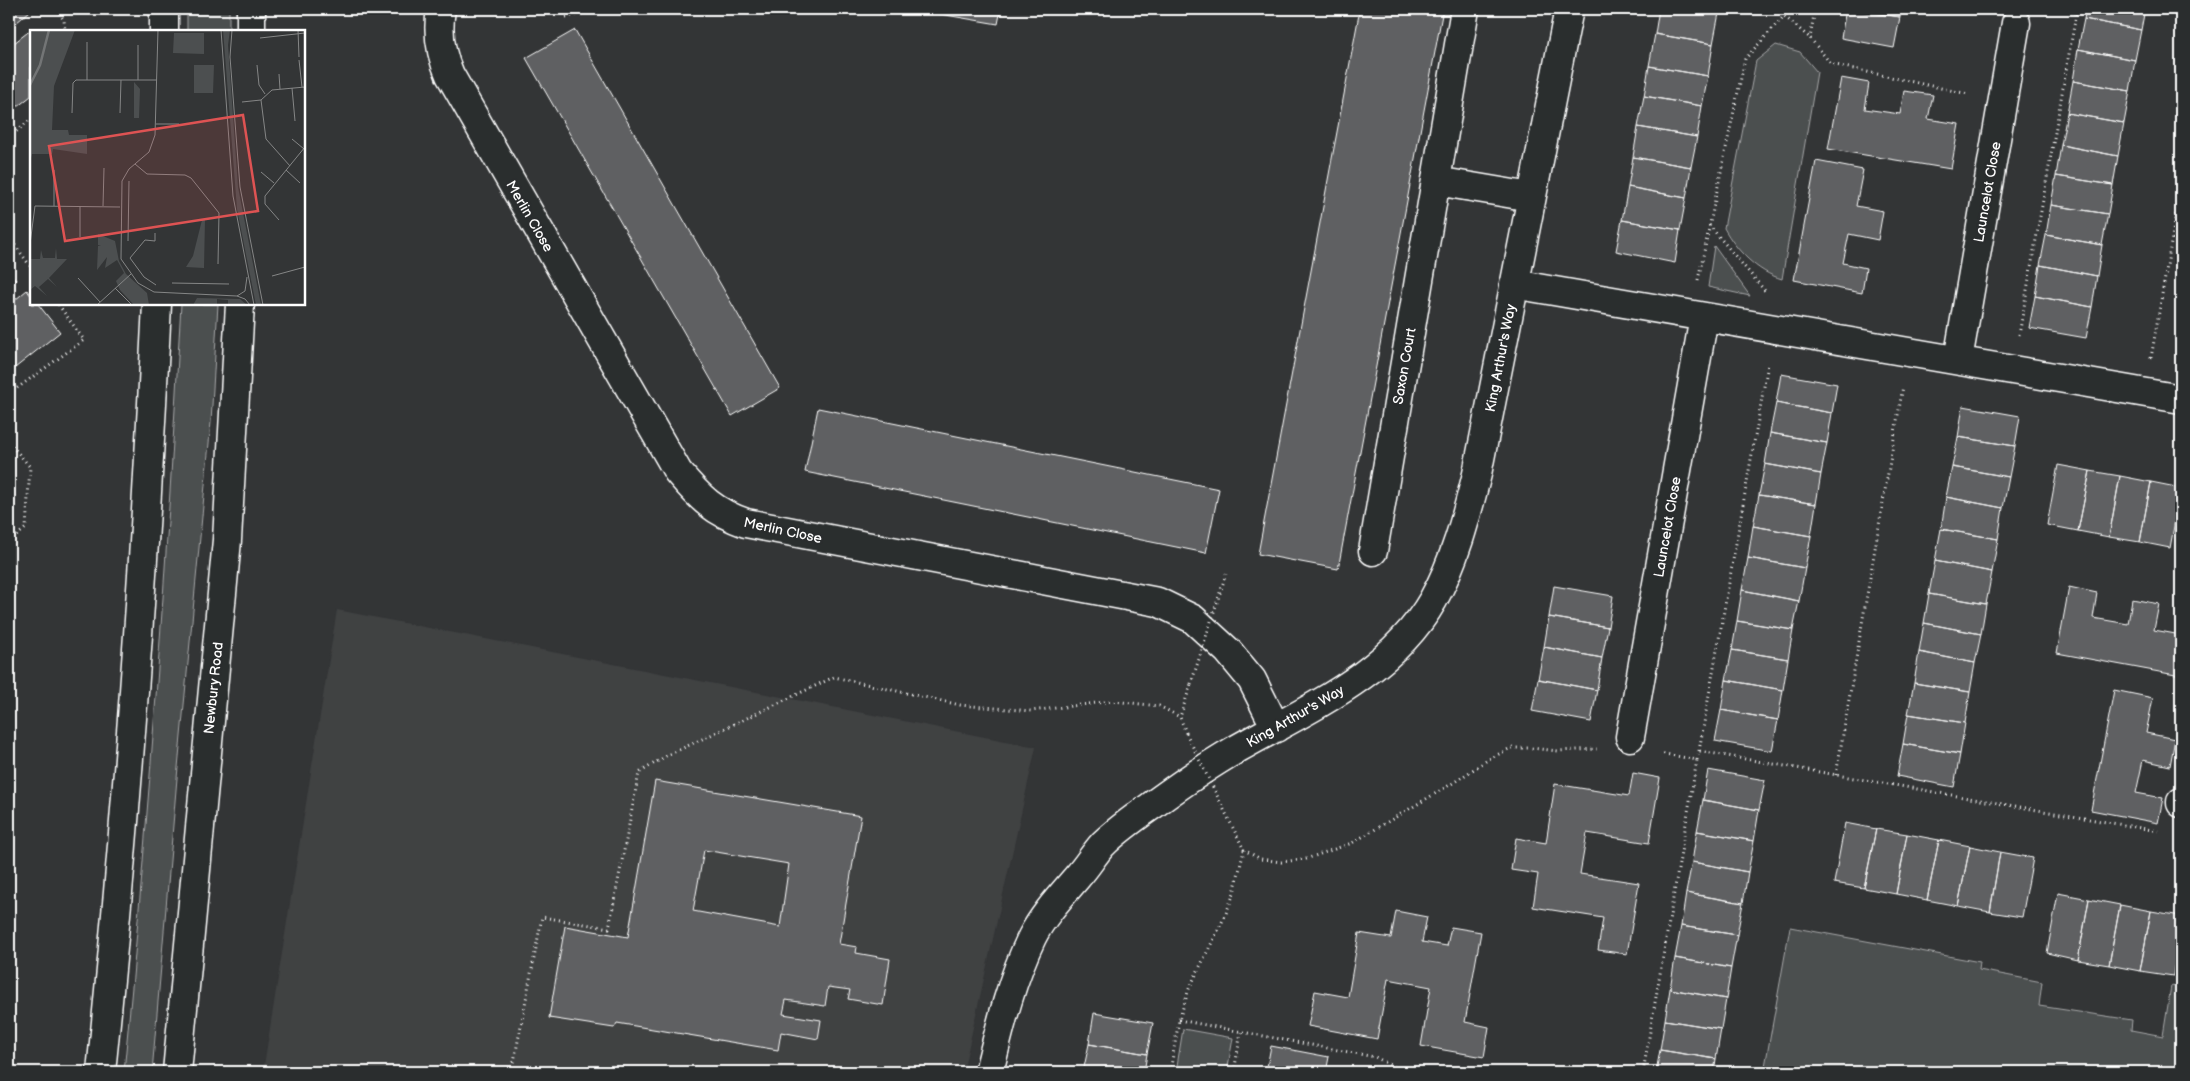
<svg xmlns="http://www.w3.org/2000/svg" width="2190" height="1081" font-family="'Balsamiq Sans',sans-serif">
	<style>
		.built { fill: #404243 }
		.green { fill: #4c4f50; stroke: #a6a7a8 }
		.building { fill: #5f6162; stroke: #fff; fill-rule: evenodd }
		.lines { fill: none; stroke-linecap: round; stroke-linejoin: round }
		.minor-casing { stroke: #fff; stroke-width: 31 }
		.primary-casing { stroke: #fff; stroke-width: 31 }
		.path { stroke: #fff; stroke-width: 3; stroke-dasharray: 1 4; stroke-linecap: butt }
		.minor { stroke: #2a2d2e; stroke-width: 28 }
		.primary { stroke: #2a2d2e; stroke-width: 28 }
		.path-bridge { stroke: #fff; stroke-width: 3; stroke-dasharray: 1 4; stroke-linecap: butt }
		.labels { text-anchor: middle; stroke-width: 4.5; stroke-linejoin: round; paint-order: stroke }
		.street-label { font-size: 14px; fill: #fff; stroke: #2a2d2e }
		.inset-river { fill: none; stroke: #737576; stroke-width: 2.5 }
		.inset-road { fill: none; stroke: #858686; stroke-width: 1 }
		.view { fill: #de5353; fill-opacity: 0.15; stroke: #de5353; stroke-width: 2.5 }
		.inset-edge { fill: none; stroke: #fff; stroke-width: 2.5 }
	</style>
	<rect width="100%" height="100%" fill="#333536"/>
	<filter id="ink" filterUnits="userSpaceOnUse"><feTurbulence type="fractalNoise" baseFrequency=".02" numOctaves="2"/><feDisplacementMap in="SourceGraphic" scale="10" xChannelSelector="R" yChannelSelector="G"/><feConvolveMatrix kernelMatrix="1 2 1 2 8 2 1 2 1" color-interpolation-filters="sRGB"/></filter>
	<g filter="url(#ink)">
		<path class="built" d="M 337,610 L 1036,747 L 963,1072 L 263,1072 Z"/>
		<path class="green" d="M 187,9 L 229,9 L 229,31 L 187,31 Z
			M 1776,45 L 1800,52 L 1817,72 L 1782,279 C 1757,272 1736,250 1724,228 L 1756,61 Z
			M 1714,246 L 1750,296 L 1708,287 Z
			M 181,304 L 218,304 L 211,422 L 177,778 L 152,1072 L 124,1072 C 149,816 167,560 181,304 Z
			M 1790,927 L 1980,962 L 1979,970 L 2042,982 L 2039,1006 L 2132,1020 L 2131,1030 L 2163,1036 L 2171,986 L 2181,988 L 2181,1072 L 1764,1072 Z
			M 1183,1029 L 1233,1038 L 1227,1072 L 1176,1072 Z"/>
		<path class="building" d="M 9,9 L 28,9 L 30,11 L 9,29 Z
			M 928,9 L 1001,9 L 998,24 L 928,12 Z
			M 1360,9 L 1443,9 L 1338,569 L 1258,554 Z
			M 1659,9 L 1692,9 L 1719,13 L 1713,44 L 1655,34 Z
			M 1846,9 L 1900,17 L 1894,48 L 1841,38 Z
			M 1855,9 L 1901,9 L 1900,17 Z
			M 2086,9 L 2145,9 L 2141,30 L 2084,19 Z
			M 2084,19 L 2141,30 L 2135,60 L 2078,49 Z
			M 32,29 L 33,31 L 31,31 L 31,96 L 17,107 L 9,97 L 9,47 Z
			M 575,30 L 780,388 L 732,416 L 526,58 Z
			M 1655,34 L 1713,44 L 1708,76 L 1649,66 Z
			M 2078,49 L 2135,60 L 2130,91 L 2073,81 Z
			M 1649,66 L 1708,76 L 1702,106 L 1644,96 Z
			M 1841,78 L 1869,83 L 1865,109 L 1900,114 L 1904,91 L 1933,95 L 1928,119 L 1959,124 L 1951,169 L 1828,149 Z
			M 2073,81 L 2130,91 L 2124,123 L 2067,113 Z
			M 1644,96 L 1702,106 L 1697,137 L 1638,127 Z
			M 2067,113 L 2124,123 L 2118,156 L 2061,145 Z
			M 1638,127 L 1697,137 L 1691,167 L 1633,157 Z
			M 2061,145 L 2118,156 L 2113,185 L 2056,176 Z
			M 1633,157 L 1691,167 L 1686,198 L 1628,187 Z
			M 1816,161 L 1863,170 L 1856,206 L 1883,211 L 1878,240 L 1849,234 L 1843,263 L 1866,268 L 1862,293 L 1794,280 Z
			M 2056,176 L 2113,185 L 2108,214 L 2051,205 Z
			M 1628,187 L 1686,198 L 1680,230 L 1622,220 Z
			M 2051,205 L 2108,214 L 2102,245 L 2046,235 Z
			M 1622,220 L 1680,230 L 1675,263 L 1616,251 Z
			M 2046,235 L 2102,245 L 2097,276 L 2040,265 Z
			M 2040,265 L 2097,276 L 2092,307 L 2035,296 Z
			M 9,271 L 16,280 L 9,285 Z
			M 27,290 L 31,296 L 31,304 L 38,304 L 60,332 L 10,372 L 9,305 Z
			M 2035,296 L 2092,307 L 2086,338 L 2029,328 Z
			M 1781,374 L 1837,384 L 1832,413 L 1776,403 Z
			M 1776,403 L 1832,413 L 1827,443 L 1770,433 Z
			M 1963,406 L 2020,416 L 2015,446 L 1958,437 Z
			M 818,408 L 1219,489 L 1206,553 L 805,472 Z
			M 1770,433 L 1827,443 L 1821,474 L 1765,464 Z
			M 1958,437 L 2015,446 L 2009,477 L 1952,467 Z
			M 1765,464 L 1821,474 L 1816,504 L 1759,495 Z
			M 2058,465 L 2090,471 L 2078,531 L 2047,525 Z
			M 1952,467 L 2009,477 L 2003,508 L 1946,497 Z
			M 2090,471 L 2120,476 L 2109,537 L 2078,531 Z
			M 2120,476 L 2151,482 L 2140,542 L 2109,537 Z
			M 2151,482 L 2181,488 L 2170,548 L 2140,542 Z
			M 1759,495 L 1816,504 L 1811,536 L 1753,526 Z
			M 1946,497 L 2003,508 L 1998,539 L 1941,529 Z
			M 1753,526 L 1811,536 L 1805,568 L 1748,558 Z
			M 1941,529 L 1998,539 L 1992,572 L 1935,561 Z
			M 1748,558 L 1805,568 L 1799,601 L 1742,590 Z
			M 1935,561 L 1992,572 L 1986,604 L 1929,594 Z
			M 1554,586 L 1613,596 L 1608,627 L 1549,617 Z
			M 2069,587 L 2097,593 L 2093,618 L 2128,624 L 2132,599 L 2159,604 L 2154,630 L 2181,635 L 2181,676 L 2057,653 Z
			M 1742,590 L 1799,601 L 1793,630 L 1737,621 Z
			M 1929,594 L 1986,604 L 1981,634 L 1924,623 Z
			M 1549,617 L 1608,627 L 1602,658 L 1544,647 Z
			M 1737,621 L 1793,630 L 1788,659 L 1732,650 Z
			M 1924,623 L 1981,634 L 1975,663 L 1919,652 Z
			M 1544,647 L 1602,658 L 1597,690 L 1538,679 Z
			M 1732,650 L 1788,659 L 1783,690 L 1726,680 Z
			M 1919,652 L 1975,663 L 1970,692 L 1914,683 Z
			M 1538,679 L 1597,690 L 1591,722 L 1532,711 Z
			M 1726,680 L 1783,690 L 1778,720 L 1721,710 Z
			M 1914,683 L 1970,692 L 1965,723 L 1908,714 Z
			M 2114,690 L 2153,698 L 2146,733 L 2175,739 L 2170,766 L 2143,760 L 2136,793 L 2163,798 L 2158,823 L 2091,810 Z
			M 1721,710 L 1778,720 L 1772,751 L 1715,741 Z
			M 1908,714 L 1965,723 L 1960,754 L 1903,744 Z
			M 1903,744 L 1960,754 L 1954,787 L 1897,776 Z
			M 1708,770 L 1765,780 L 1759,810 L 1703,800 Z
			M 1633,773 L 1660,778 L 1649,843 L 1587,833 L 1580,874 L 1639,883 L 1627,954 L 1598,950 L 1603,918 L 1533,907 L 1538,874 L 1511,870 L 1516,838 L 1546,843 L 1555,784 L 1629,796 Z
			M 655,781 L 861,816 L 839,944 L 857,947 L 856,953 L 890,959 L 883,1005 L 848,999 L 850,990 L 828,987 L 825,1006 L 786,1000 L 783,1014 L 821,1020 L 818,1039 L 781,1032 L 778,1050 L 617,1023 L 614,1028 L 549,1018 L 565,926 L 628,937 ZM 704,850 L 789,864 L 780,927 L 693,911 Z
			M 1703,800 L 1759,810 L 1754,841 L 1697,831 Z
			M 1845,823 L 1876,829 L 1864,888 L 1834,883 Z
			M 1876,829 L 1907,834 L 1896,894 L 1864,888 Z
			M 1697,831 L 1754,841 L 1748,872 L 1692,862 Z
			M 1907,834 L 1939,840 L 1927,900 L 1896,894 Z
			M 1939,840 L 1970,846 L 1958,906 L 1927,900 Z
			M 1970,846 L 2000,852 L 1990,912 L 1958,906 Z
			M 2000,852 L 2033,858 L 2022,917 L 1990,912 Z
			M 1692,862 L 1748,872 L 1743,903 L 1686,893 Z
			M 1686,893 L 1743,903 L 1737,935 L 1681,926 Z
			M 2058,893 L 2089,899 L 2078,960 L 2047,953 Z
			M 2089,899 L 2120,905 L 2109,965 L 2078,960 Z
			M 2120,905 L 2151,911 L 2140,971 L 2109,965 Z
			M 1396,911 L 1427,917 L 1422,942 L 1447,946 L 1451,927 L 1481,932 L 1465,1022 L 1489,1027 L 1484,1057 L 1421,1046 L 1431,987 L 1388,979 L 1377,1039 L 1308,1026 L 1315,991 L 1348,997 L 1359,933 L 1391,938 Z
			M 2151,911 L 2181,916 L 2173,976 L 2140,971 Z
			M 1681,926 L 1737,935 L 1731,968 L 1675,958 Z
			M 1675,958 L 1731,968 L 1726,999 L 1670,989 Z
			M 1670,989 L 1726,999 L 1721,1029 L 1665,1020 Z
			M 1094,1013 L 1153,1023 L 1147,1054 L 1089,1044 Z
			M 1665,1020 L 1721,1029 L 1716,1059 L 1660,1050 Z
			M 1089,1044 L 1147,1054 L 1144,1072 L 1083,1072 Z
			M 1271,1046 L 1329,1057 L 1326,1072 L 1266,1072 Z
			M 1660,1050 L 1716,1059 L 1714,1072 L 1656,1072 Z"/>
		<g class="lines">
			<g class="minor-casing">
				<path id="minor" d="M 441,9 C 437,33 440,53 450,75 L 678,472 C 700,498 714,512 746,523 L 1158,602 L 1193,619 L 1228,651 L 1252,680 L 1276,728
					M 1436,181 L 1531,197
					M 1514,284 L 2181,399
					M 1958,360 L 2016,23
					M 1373,551 L 1465,9
					M 1630,737 L 1704,317
					M 2181,803 L 2181,802
					M 989,1072 C 1000,1027 1011,980 1032,937 C 1043,915 1062,895 1078,876 C 1087,866 1094,854 1103,844 C 1118,829 1137,816 1154,804 C 1180,785 1207,766 1235,750 C 1305,710 1391,674 1433,600 C 1455,561 1466,518 1477,474 L 1569,9"/>
			</g>
			<g class="primary-casing">
				<path id="primary" d="M 251,9 L 251,31
					M 164,31 L 164,9
					M 101,1072 C 127,817 145,560 157,304
					M 177,1072 L 227,540 L 240,304"/>
			</g>
			<path class="path" d="M 56,9 L 64,20 L 65,31
				M 1778,9 L 1784,16 L 1810,38
				M 1815,9 L 1810,38 L 1831,64 L 1968,94
				M 566,17 L 605,9
				M 9,138 L 31,119
				M 1709,225 L 1765,291
				M 9,237 L 31,267
				M 1698,280 L 1745,59 L 1784,16
				M 2019,335 L 2077,9
				M 2151,358 L 2181,185
				M 9,394 L 84,340 L 58,304
				M 9,442 L 30,467 L 26,528 L 9,542
				M 1186,733 L 1180,717 L 1191,684
				M 1699,751 L 1768,364
				M 1697,760 L 1699,751 L 2158,831
				M 1836,775 L 1903,386
				M 1179,1020 L 1375,1057 L 1404,1072
				M 512,1072 L 542,917 L 609,928 L 639,773 L 666,756 L 834,677 L 960,705 L 1031,711 L 1113,701 L 1159,706 L 1180,717
				M 1170,1072 L 1179,1020 L 1189,989 L 1225,916 L 1234,893 L 1244,850 L 1261,859 L 1281,862 L 1306,859 L 1352,843 L 1453,783 L 1489,759 L 1511,748 L 1531,748 L 1558,751 L 1597,749
				M 1234,1072 L 1241,1032
				M 1643,1072 L 1697,760 L 1660,753"/>
			<use href="#minor" class="minor"/>
			<use href="#primary" class="primary"/>
			<path class="path-bridge" d="M 1191,684 L 1226,574
				M 1186,733 L 1244,850"/>
		</g>
	</g>
	<g class="labels">
		<g class="street-label">
			<text transform="translate(1987 192) rotate(-80)" y="5">Launcelot Close</text>
			<text transform="translate(530 216) rotate(60)" y="5">Merlin Close</text>
			<text transform="translate(1500 358) rotate(-79)" y="5">King Arthur's Way</text>
			<text transform="translate(1404 366) rotate(-80)" y="5">Saxon Court</text>
			<text transform="translate(1667 527) rotate(-80)" y="5">Launcelot Close</text>
			<text transform="translate(783 530) rotate(12)" y="5">Merlin Close</text>
			<text transform="translate(213 688) rotate(-84)" y="5">Newbury Road</text>
			<text transform="translate(1295 716) rotate(-30)" y="5">King Arthur's Way</text>
		</g>
	</g>
	<g transform="translate(30 30)">
		<rect width="275" height="275" fill="#333536"/>
		<path d="M 1,0 L 45,0 L 24,56 L 22,100 L 38,100 L 39,105 L 57,105 L 57,124 L 23,119 L 22,124 L 2,124 L 0,132 ZM 193,0 L 200,0 L 198,15 L 208,157 L 231,275 L 226,275 L 207,179 ZM 144,3 L 174,3 L 174,24 L 143,23 ZM 164,35 L 184,35 L 183,63 L 164,63 ZM 104,52 L 110,59 L 109,88 L 104,88 ZM 175,189 L 174,238 L 156,237 L 163,226 L 172,190 ZM 68,204 L 85,211 L 89,231 L 96,244 L 117,263 L 119,275 L 104,275 L 90,260 L 86,251 L 94,243 L 87,230 L 75,238 L 77,227 L 67,240 L 68,216 L 71,215 L 68,215 ZM 26,218 L 27,229 L 37,229 L 19,248 L 27,257 L 18,249 L 9,257 L 17,266 L 5,256 L 0,260 L 0,229 L 10,229 L 11,220 L 13,228 L 25,228 ZM 167,268 L 210,269 L 217,275 L 198,275 L 198,270 L 187,269 L 187,275 L 163,275 Z" fill="#4c4f50"/>
		<path class="inset-river" d="M 0,55 L 10,35 L 19,0"/>
		<path class="inset-road" d="M 128,0 L 125,105 L 119,122 L 99,139 L 92,151 L 91,229 L 108,253 L 124,262 L 207,266 L 215,269 L 220,275M 191,0 L 203,166 L 224,275M 202,0 L 200,27 L 210,157 L 233,275M 268,0 L 269,27M 230,8 L 275,3M 269,30 L 272,57M 227,35 L 229,55 L 235,64M 249,44 L 250,59M 57,50 L 57,12M 108,50 L 108,15M 262,58 L 265,91M 212,72 L 231,70M 42,83 L 43,53 L 46,50 L 127,50M 90,83 L 91,50M 126,94 L 149,94M 262,109 L 274,119M 105,134 L 117,144 L 155,145 L 161,148 L 189,183 L 188,234M 260,136 L 236,109 L 231,70 L 242,60 L 275,57M 256,140 L 270,153M 231,142 L 244,153M 24,176 L 24,140M 73,176 L 74,138M 249,190 L 235,174 L 235,166 L 275,117M 125,203 L 125,211 L 115,210 L 100,228 L 114,247 L 126,255M 50,207 L 50,176M 98,211 L 99,151M 0,214 L 5,176 L 90,177M 242,246 L 275,237M 48,248 L 70,272M 142,253 L 199,254M 85,258 L 102,275M 207,266 L 215,261 L 217,247M 67,275 L 101,244"/>
		<path class="view" d="M 213,85 L 228,181 L 35,211 L 19,116 Z"/>
		<rect width="275" height="275" class="inset-edge"/>
	</g>
	<rect width="2190" height="1081" fill="none" stroke="#2a2d2e" stroke-width="30"/>
	<rect x="15" y="15" width="2160" height="1051" fill="none" stroke="#fff" stroke-width="2" filter="url(#ink)"/>
</svg>
